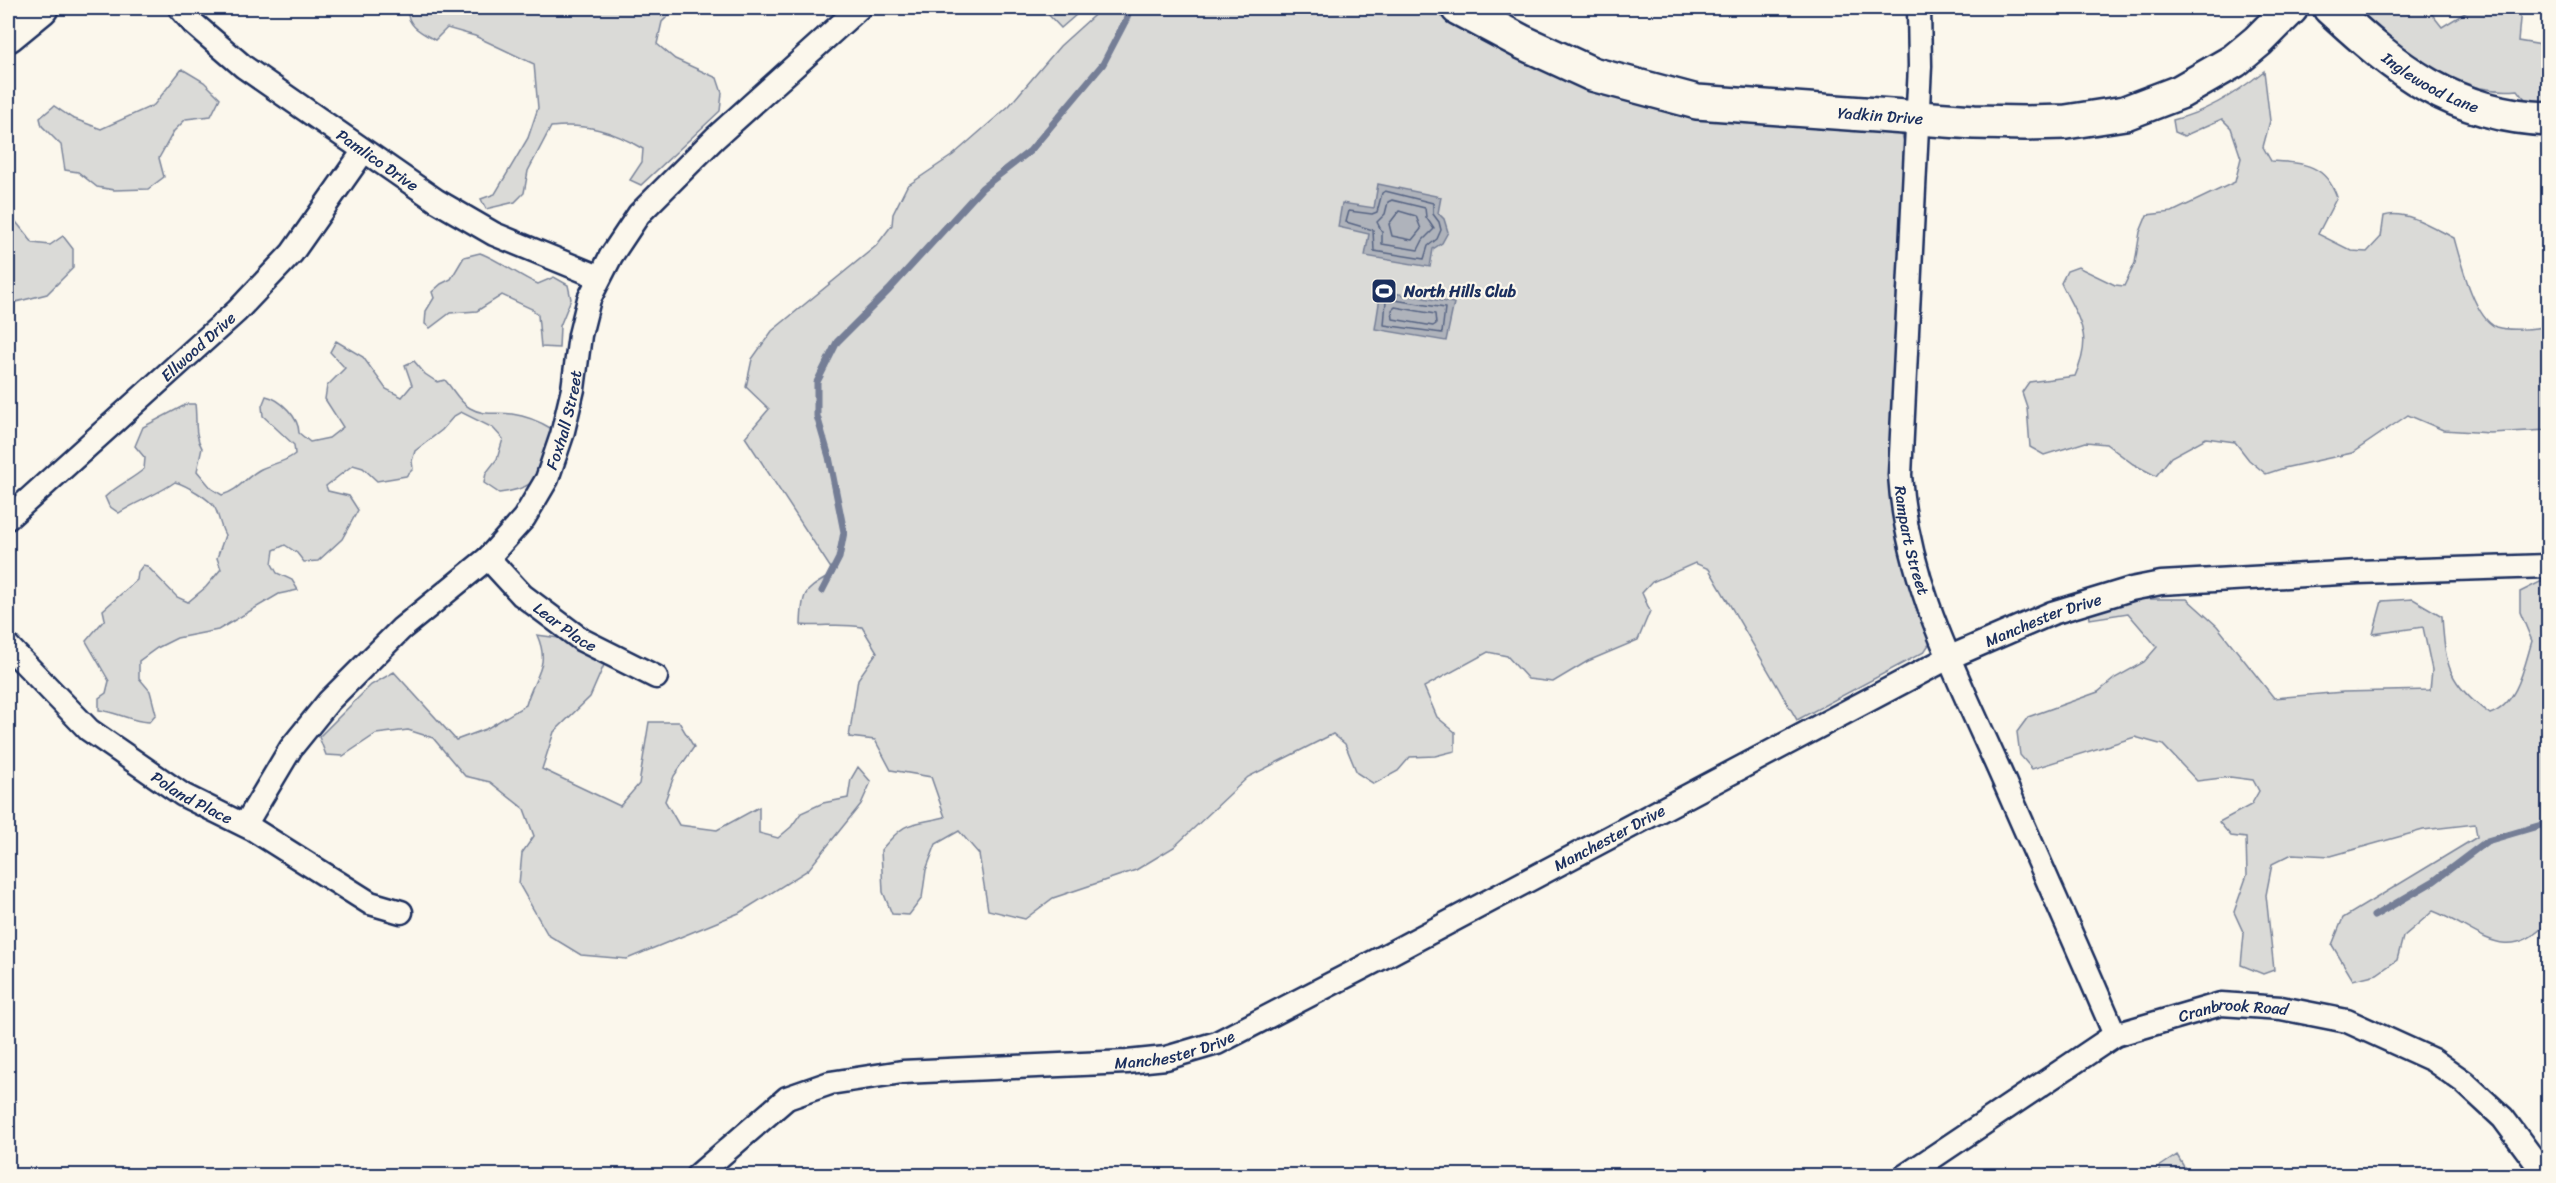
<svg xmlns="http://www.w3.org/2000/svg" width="2556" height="1183" font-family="Sriracha,sans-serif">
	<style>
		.green { fill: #dadad7; stroke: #7a849a; stroke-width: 1.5 }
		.water { fill: #afb3bb; stroke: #747e96; stroke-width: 1.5 }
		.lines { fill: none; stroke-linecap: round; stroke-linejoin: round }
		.shore { stroke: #566483; stroke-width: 1.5 }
		.stream { stroke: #747e96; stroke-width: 7 }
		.street-casing { stroke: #1b2f5e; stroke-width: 27 }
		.secondary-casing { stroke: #1b2f5e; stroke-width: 38 }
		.street { stroke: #fbf7ec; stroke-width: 22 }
		.secondary { stroke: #fbf7ec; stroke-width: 33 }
		.labels { text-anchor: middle; stroke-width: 4.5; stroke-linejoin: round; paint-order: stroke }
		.street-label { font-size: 16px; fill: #1b2f5e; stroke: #fbf7ec }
		.poi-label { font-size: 16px; font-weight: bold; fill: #1b2f5e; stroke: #fbf7ec; text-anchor: start }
	</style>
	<rect width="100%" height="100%" fill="#fbf7ec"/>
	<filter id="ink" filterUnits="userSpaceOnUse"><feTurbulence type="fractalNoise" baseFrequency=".0167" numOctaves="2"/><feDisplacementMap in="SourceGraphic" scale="12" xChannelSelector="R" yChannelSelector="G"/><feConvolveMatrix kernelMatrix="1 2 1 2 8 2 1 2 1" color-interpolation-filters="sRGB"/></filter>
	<g filter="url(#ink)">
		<path class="green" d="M 408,8 L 676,8 L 662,22 L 657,44 L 675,59 L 717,78 L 722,93 L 720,111 L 641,185 L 630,180 L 642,162 L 643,149 C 613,131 586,123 551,127 L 528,171 L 524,193 L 515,202 L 486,209 L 481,199 L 495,194 L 528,138 L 538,108 L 534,64 L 475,36 L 447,28 L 435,40 C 422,33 405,25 408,8 Z
			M 1042,8 L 1084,8 L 1061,28 Z
			M 1102,8 L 1433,8 L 1480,39 L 1530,64 L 1592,90 L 1901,132 L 1905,145 L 1895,523 L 1902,559 L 1930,643 L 1924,652 L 1797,720 L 1709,569 L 1695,563 L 1652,582 L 1642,593 L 1650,611 L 1638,640 L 1588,661 L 1553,682 L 1528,679 L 1507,656 L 1488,652 L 1424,687 L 1437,717 L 1455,732 L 1455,751 L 1435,756 L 1410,757 L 1398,771 L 1374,784 L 1357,773 L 1345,744 L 1333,734 L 1248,777 L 1174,847 L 1136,870 L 1053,898 L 1025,919 L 988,910 L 979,854 L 959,831 L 936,844 L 926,870 L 922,898 L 909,915 L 892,914 L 883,892 L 881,850 C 908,818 909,826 945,817 L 931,777 L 891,770 L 875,740 L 849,737 L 858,679 L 877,652 L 862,627 C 839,623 823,627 801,625 C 802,589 805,591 834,573 L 745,437 L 769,409 L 746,387 L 752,359 L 772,331 L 876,246 L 892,225 L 893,214 L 907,186 L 953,155 L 1009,106 L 1060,46 Z
			M 2354,8 L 2427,8 L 2442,27 L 2473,8 L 2521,8 L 2518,41 L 2548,46 L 2548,103 L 2528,103 L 2518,90 C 2474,94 2418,72 2386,42 C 2374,32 2365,19 2354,8 Z
			M 182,69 L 204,82 L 220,98 L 211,116 L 186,119 L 174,131 L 159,158 L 164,177 L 148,189 L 114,190 L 97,187 L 78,172 L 65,170 L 61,145 L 42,126 L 40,118 L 54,106 L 72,118 L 101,129 L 154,105 Z
			M 2264,71 L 2270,121 L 2263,147 L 2271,161 C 2302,163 2325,163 2337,197 L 2318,234 L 2352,251 L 2367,252 L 2381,237 L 2384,216 C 2406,209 2434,228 2454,238 C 2460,259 2474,318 2496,327 C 2509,331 2535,329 2548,326 L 2548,430 L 2490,433 L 2443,430 L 2408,415 L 2352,453 L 2284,468 L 2266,474 L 2249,460 L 2235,442 L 2206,438 L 2171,457 L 2156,476 L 2133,464 L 2106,444 L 2086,442 L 2044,455 L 2030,447 L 2027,407 L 2022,392 L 2029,382 L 2075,376 C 2094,334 2079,321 2061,283 L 2067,271 L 2078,267 L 2115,285 L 2124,286 L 2135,263 L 2140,232 L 2147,215 L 2172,212 L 2235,182 L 2241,158 L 2231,128 L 2222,119 L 2184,136 L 2175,132 L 2173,120 C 2206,112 2238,92 2264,71 Z
			M 8,212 L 33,243 L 50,245 L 63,236 L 73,249 L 73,268 L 47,294 L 8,304 Z
			M 480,253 C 501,261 517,275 538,284 L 554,277 L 568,285 L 571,299 L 560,326 L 559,348 L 541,347 L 538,315 L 532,309 L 502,295 L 477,311 L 450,313 L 430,328 L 425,324 L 426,311 L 434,298 L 432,292 L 441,284 L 451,279 L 464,257 Z
			M 336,341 L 363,357 L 386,389 L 402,397 L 412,385 L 405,365 L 414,361 L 425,374 L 437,382 L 445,380 C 454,390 458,401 470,408 C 483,416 498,412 512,414 C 527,416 539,421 552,429 C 552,440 549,448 545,458 C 535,485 528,489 499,493 L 484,483 L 486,473 L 497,459 L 503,439 L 493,428 L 461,412 L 454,416 L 442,430 L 415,451 L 412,461 L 413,469 L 406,476 L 377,481 L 363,468 L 353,465 L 326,486 L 328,491 L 349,496 L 358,510 L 342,539 L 318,561 L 304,562 L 297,553 L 285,545 L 274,550 L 272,564 L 277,573 L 292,580 L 298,590 L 279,594 L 218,630 L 177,638 L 157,648 L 139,661 L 139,678 L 150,691 L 156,714 L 149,722 C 132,722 117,712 99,710 L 99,698 L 106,693 L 109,681 L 86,641 L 105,619 L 103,610 L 137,580 L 138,572 L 143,565 L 147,566 L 177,597 L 188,602 L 206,587 L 221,569 L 217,558 L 225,535 C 220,526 219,516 215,508 C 210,499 186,485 175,482 C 157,495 137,501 119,513 L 109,506 L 105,497 C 118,485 131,480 144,469 L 145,458 L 135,446 L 143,427 L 187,404 L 195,404 C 197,419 194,435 202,448 L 197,471 L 212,489 L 222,495 C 241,489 244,478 261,469 C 273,463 284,463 295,454 L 294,445 L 263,416 L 262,406 L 266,396 C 280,399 299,417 299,433 L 310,442 L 329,438 L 343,427 L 325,399 L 327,386 L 345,368 L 330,352 Z
			M 2542,581 L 2548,604 L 2548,922 C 2505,968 2478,928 2433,911 L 2403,937 L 2397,960 L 2377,974 L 2353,980 L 2332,945 L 2343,918 L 2477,837 L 2475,824 L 2423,830 L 2331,856 L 2292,854 L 2272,864 L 2266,895 L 2274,970 L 2263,974 L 2241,965 L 2244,934 L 2234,912 L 2247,875 L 2246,838 L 2231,836 L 2219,822 L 2251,805 L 2259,791 L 2253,780 L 2230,777 L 2197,781 L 2163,745 L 2135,737 L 2032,769 L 2020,755 L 2017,732 L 2028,717 L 2098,692 L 2115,678 L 2144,662 L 2157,647 L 2128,613 L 2090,619 L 2089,612 L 2128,599 L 2187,599 L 2217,626 L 2274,698 L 2343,692 L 2430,690 L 2432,670 L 2423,627 L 2373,634 L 2382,601 L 2413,599 L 2442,616 C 2445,665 2448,684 2490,714 C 2518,704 2524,667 2532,641 L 2520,612 L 2520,592 Z
			M 537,635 L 559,638 L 604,665 L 590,697 L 554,732 L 542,769 L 620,806 L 639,784 L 649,722 L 679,722 L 694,747 L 674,776 L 665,801 L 679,825 L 717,830 L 759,807 L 759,833 L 778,838 L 791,827 L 801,813 L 823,803 L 848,798 L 851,779 L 858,767 L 871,782 L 861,804 L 808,870 L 739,913 L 627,959 L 581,955 L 548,935 L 519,884 L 522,853 L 534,836 L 524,809 L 490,782 L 465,776 L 433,738 L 408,730 L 376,734 L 343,756 L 326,755 L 319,737 L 371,685 L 394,672 L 456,740 L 486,729 L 526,705 C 534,675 551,667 537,635 Z
			M 2177,1155 L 2188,1174 L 2197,1175 L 2161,1175 L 2159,1167 Z"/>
		<path class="water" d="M 1378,184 L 1441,197 L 1438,213 L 1444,219 L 1448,232 L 1442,243 L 1433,249 L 1430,267 L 1365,256 L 1369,234 L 1338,227 L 1342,203 L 1374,208 Z
			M 1381,291 L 1454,303 L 1446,341 L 1375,329 Z"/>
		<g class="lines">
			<path class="shore" d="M 1385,191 L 1433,203 L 1433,214 L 1439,222 L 1441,230 L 1437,239 L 1428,246 L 1424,259 L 1374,251 L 1373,230 L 1346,222 L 1349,211 L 1372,214 L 1377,212 L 1382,193 Z
				M 1392,200 L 1425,208 L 1426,217 L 1434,229 L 1423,240 L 1418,250 L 1382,244 L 1382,232 L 1377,222 L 1385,214 L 1388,202 Z
				M 1399,211 L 1416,216 L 1421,229 L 1412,240 L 1392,236 L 1389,224 Z
				M 1388,299 L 1445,308 L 1442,333 L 1384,325 L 1386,301 Z
				M 1395,307 L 1435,314 L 1436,324 L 1433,326 L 1393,319 L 1392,310 Z"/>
			<path class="stream" d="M 822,591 L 839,558 L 844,532 L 829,457 L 817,416 L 817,382 L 837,342 L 889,290 L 982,188 L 1030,151 L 1103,64 L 1126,20 L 1130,8
				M 2374,916 L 2434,881 L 2487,841 L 2548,823"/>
			<g class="street-casing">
				<g id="street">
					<path id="s1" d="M 180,8 L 194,24 L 244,67 L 437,201 L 494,234 L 599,277"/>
					<path id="s2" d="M 1919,8 L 1920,66 L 1900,475 C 1907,588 1963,686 2007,788 C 2043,871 2080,952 2115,1035"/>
					<path id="s3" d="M 8,518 L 237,311 L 292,253 L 363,152"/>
					<path id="s4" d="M 488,558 L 522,595 L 582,640 L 656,677"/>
					<path id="s5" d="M 8,646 L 89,730 L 183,795 L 254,830 L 370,903 L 401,912"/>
					<path id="s6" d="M 245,825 L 291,748 L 329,701 L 401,629 L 488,558 L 524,518 L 547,479 L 562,435 L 573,389 L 580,335 L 589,299 L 611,256 L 639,214 L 715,138 L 859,8"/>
					<path id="s7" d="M 697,1176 L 787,1098 L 830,1083 L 902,1072 L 1127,1062 L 1166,1058 L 1217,1043 L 1391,953 L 1948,658 L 2052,613 L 2131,589 L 2161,583 L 2358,572 L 2548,566"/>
					<path id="s8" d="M 1905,1176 L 2115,1035 L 2221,1004 L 2281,1008 L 2347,1021 L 2433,1060 L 2464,1082 L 2503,1118 L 2546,1176"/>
				</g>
			</g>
			<g class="secondary-casing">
				<g id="secondary">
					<path id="s9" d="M 1458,8 L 1522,42 L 1592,74 L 1697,102 L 1974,122 L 2025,123 L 2066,122 L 2125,113 L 2180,92 L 2234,61 L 2258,41 L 2291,8"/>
					<path id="s10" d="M 2330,8 C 2397,70 2452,115 2548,119"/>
					<path d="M 8,35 L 41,8"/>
				</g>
			</g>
			<use href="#street" class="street"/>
			<use href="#secondary" class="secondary"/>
		</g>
	</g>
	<defs>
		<g id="stadium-square" transform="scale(1.35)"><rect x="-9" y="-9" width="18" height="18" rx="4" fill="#1b2f5e" stroke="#fbf7ec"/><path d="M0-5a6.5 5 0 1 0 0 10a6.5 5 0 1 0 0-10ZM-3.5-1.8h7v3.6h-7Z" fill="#fff"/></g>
	</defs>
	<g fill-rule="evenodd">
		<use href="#stadium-square" x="1384" y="291"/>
	</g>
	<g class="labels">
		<g class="street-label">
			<text dy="6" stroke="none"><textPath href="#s10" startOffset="126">Inglewood Lane</textPath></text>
			<text dy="6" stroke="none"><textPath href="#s9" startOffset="442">Yadkin Drive</textPath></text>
			<text dy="6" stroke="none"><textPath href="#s1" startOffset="250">Pamlico Drive</textPath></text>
			<text dy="6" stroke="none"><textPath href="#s3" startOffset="256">Ellwood Drive</textPath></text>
			<text dy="6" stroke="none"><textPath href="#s6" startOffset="525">Foxhall Street</textPath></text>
			<text dy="6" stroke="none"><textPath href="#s2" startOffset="534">Rampart Street</textPath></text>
			<text dy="6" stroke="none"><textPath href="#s7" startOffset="1484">Manchester Drive</textPath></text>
			<text dy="6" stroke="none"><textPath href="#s4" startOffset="104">Lear Place</textPath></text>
			<text dy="6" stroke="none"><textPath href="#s5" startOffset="240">Poland Place</textPath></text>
			<text dy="6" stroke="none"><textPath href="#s7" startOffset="998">Manchester Drive</textPath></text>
			<text dy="6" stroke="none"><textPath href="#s8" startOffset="375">Cranbrook Road</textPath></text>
			<text dy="6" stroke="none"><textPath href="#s7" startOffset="512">Manchester Drive</textPath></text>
		</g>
		<g class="poi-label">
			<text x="1404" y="297">North Hills Club</text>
		</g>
	</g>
	<rect width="2556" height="1183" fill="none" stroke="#fbf7ec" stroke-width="30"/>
	<rect x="15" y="15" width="2526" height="1153" fill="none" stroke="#1b2f5e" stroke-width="2" filter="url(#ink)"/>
</svg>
